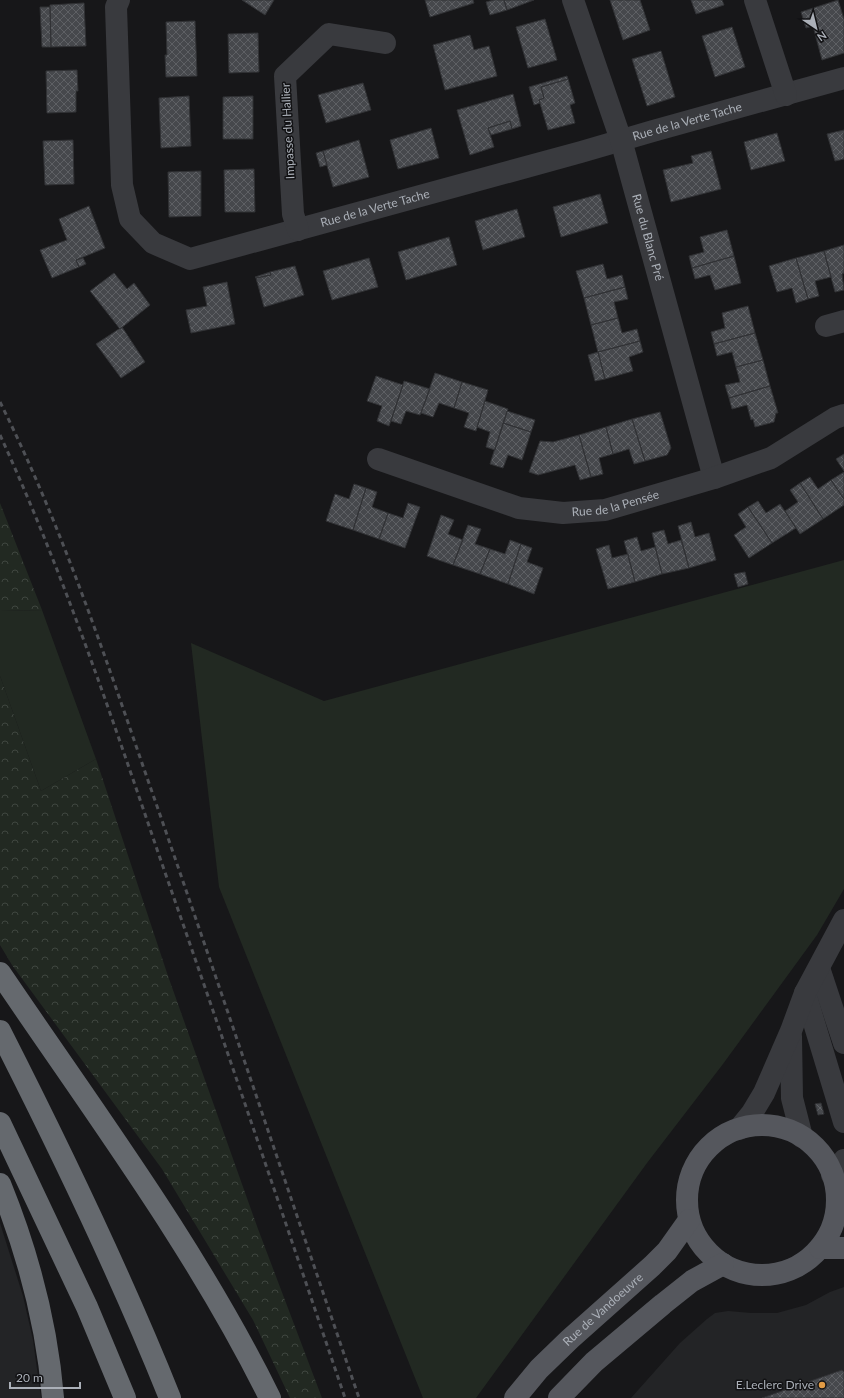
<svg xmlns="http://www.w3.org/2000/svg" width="844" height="1398" font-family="Lato,sans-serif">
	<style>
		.built { fill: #232426 }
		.grass { fill: #222922 }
		.forest { fill: url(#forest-crowns) }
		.building { fill: url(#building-cross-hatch); stroke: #313235 }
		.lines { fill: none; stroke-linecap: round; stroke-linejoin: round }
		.minor { stroke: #393a3e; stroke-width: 22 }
		.major { stroke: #55575d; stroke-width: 22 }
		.highway { stroke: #65696e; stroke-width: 22 }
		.rail { stroke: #4e5055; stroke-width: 3; stroke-dasharray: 5 4; stroke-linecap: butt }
		.poi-dot { fill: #e39c45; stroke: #121214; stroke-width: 1.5 }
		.labels { text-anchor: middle; stroke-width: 3; stroke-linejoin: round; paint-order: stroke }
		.street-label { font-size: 12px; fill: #abb0b8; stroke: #121214 }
		.poi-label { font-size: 12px; fill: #abb0b8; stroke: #121214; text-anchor: end }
	</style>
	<defs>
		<pattern id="forest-crowns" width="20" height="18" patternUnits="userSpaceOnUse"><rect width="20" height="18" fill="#222922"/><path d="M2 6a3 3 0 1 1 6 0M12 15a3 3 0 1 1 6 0" fill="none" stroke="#3f4640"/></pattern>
		<pattern id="building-cross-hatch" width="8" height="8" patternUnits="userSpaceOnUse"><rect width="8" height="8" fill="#46484c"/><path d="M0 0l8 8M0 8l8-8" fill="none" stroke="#5e6064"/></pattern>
	</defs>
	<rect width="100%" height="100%" fill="#171719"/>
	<path class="built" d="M 0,1223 L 23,1296 L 33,1340 L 41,1398 L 0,1398 Z
		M 844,1287 L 844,1398 L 631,1398 L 680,1343 L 707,1319 L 715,1313 L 728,1311 L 751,1313 L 777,1313 L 806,1305 L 830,1292 Z"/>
	<path class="grass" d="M 844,560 L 844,889 L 817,935 L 723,1064 L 647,1163 L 476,1398 L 423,1398 L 219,887 L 191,643 L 324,701 Z
		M 42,610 L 96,759 L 41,791 L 0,676 L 0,611 Z"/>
	<path class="forest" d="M 0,503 L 42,610 L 0,611 Z
		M 0,676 L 41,791 L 96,759 L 168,976 L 258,1229 L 322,1398 L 290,1398 L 253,1320 L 162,1169 L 12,965 L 0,945 Z"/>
	<path class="building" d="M 242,0 L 274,0 L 265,15 Z
		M 425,0 L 473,0 L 474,3 L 430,17 Z
		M 494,0 L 504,0 L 507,10 L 490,15 L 486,2 Z
		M 504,0 L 534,0 L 507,10 Z
		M 610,0 L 640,0 L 650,30 L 623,40 Z
		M 691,0 L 722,0 L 724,5 L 696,14 Z
		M 838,0 L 844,19 L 844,53 L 822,60 L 813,26 L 806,28 L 801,12 Z
		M 84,3 L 86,46 L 51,47 L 50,5 Z
		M 40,7 L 50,7 L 51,47 L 42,47 Z
		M 545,19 L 557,60 L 528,68 L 516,27 Z
		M 195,21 L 197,76 L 166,77 L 165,55 L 167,55 L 166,22 Z
		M 732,27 L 745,67 L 715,77 L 702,36 Z
		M 258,33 L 259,72 L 229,73 L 228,34 Z
		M 470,35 L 474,50 L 489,46 L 497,76 L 445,90 L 433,45 Z
		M 661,51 L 675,97 L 647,106 L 632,59 Z
		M 77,70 L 78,91 L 76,91 L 76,112 L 47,113 L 46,71 Z
		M 567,76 L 568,79 L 541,87 L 544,98 L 539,100 L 540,103 L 534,105 L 529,87 Z
		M 568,79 L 575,103 L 570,105 L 575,123 L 548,130 L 539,100 L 544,98 L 541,87 Z
		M 363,83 L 371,110 L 326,123 L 318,95 Z
		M 513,94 L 521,126 L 512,129 L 510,121 L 488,128 L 494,147 L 470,155 L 457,110 Z
		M 189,96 L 191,146 L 161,148 L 159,98 Z
		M 253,96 L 253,139 L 223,139 L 223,97 Z
		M 510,121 L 512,129 L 491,135 L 488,128 Z
		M 431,128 L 439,158 L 398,169 L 390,140 Z
		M 844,130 L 844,159 L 835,161 L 827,134 Z
		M 777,133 L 785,161 L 751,170 L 744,142 Z
		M 73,140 L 74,184 L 45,185 L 43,141 Z
		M 359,140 L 369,177 L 333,187 L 323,151 Z
		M 323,151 L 327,165 L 320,167 L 316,153 Z
		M 711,151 L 721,189 L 671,202 L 663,170 L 693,163 L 691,156 Z
		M 254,169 L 255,212 L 225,212 L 224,170 Z
		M 201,171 L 201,216 L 169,217 L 168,172 Z
		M 600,194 L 608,223 L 561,237 L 553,207 Z
		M 89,206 L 105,248 L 76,260 L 79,267 L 52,278 L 40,250 L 67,240 L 59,219 Z
		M 517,209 L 525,237 L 483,250 L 475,221 Z
		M 727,230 L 734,256 L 692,268 L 689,256 L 704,252 L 700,237 Z
		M 449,237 L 457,265 L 406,280 L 398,252 Z
		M 844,245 L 844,273 L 842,274 L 844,290 L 835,292 L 824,251 Z
		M 824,251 L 831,277 L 815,281 L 819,296 L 808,299 L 796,258 Z
		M 734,256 L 741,283 L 715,290 L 710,275 L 695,279 L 692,268 Z
		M 83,258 L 86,264 L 79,267 L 76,260 Z
		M 369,258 L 378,287 L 332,300 L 323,271 Z
		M 796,258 L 808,299 L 796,303 L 792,288 L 777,292 L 769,266 Z
		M 603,264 L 607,279 L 622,275 L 625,287 L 584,298 L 576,271 Z
		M 295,266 L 304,295 L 264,307 L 256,278 L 271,275 L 270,272 Z
		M 270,272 L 271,275 L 256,278 L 255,277 Z
		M 114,273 L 127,289 L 134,283 L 150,305 L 120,329 L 90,291 Z
		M 227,282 L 235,324 L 191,333 L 186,310 L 207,306 L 203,287 Z
		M 625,287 L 628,299 L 614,302 L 618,318 L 591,325 L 584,298 Z
		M 748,306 L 755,333 L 714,344 L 711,332 L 725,328 L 722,313 Z
		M 618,318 L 622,333 L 637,329 L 640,341 L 598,352 L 591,325 Z
		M 122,327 L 145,362 L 121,378 L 96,344 Z
		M 755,333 L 763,360 L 736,367 L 732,352 L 717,356 L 714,344 Z
		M 640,341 L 643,352 L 629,357 L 633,371 L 605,379 L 598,352 Z
		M 598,352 L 605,379 L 595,381 L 588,355 Z
		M 763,360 L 770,386 L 729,398 L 725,385 L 740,382 L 736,367 Z
		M 435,373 L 462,382 L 454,408 L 439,403 L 433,417 L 421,413 Z
		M 376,376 L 403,385 L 389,426 L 377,421 L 382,406 L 367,401 Z
		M 404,381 L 430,389 L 420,415 L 406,411 L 401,424 L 391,421 Z
		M 462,382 L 488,390 L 476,431 L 464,427 L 469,413 L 454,408 Z
		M 770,386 L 778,413 L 776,413 L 774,422 L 755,427 L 753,419 L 751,420 L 747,405 L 732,409 L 729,398 Z
		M 485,401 L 508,409 L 495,450 L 486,447 L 490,432 L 477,427 Z
		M 507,411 L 535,420 L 531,432 L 503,423 Z
		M 660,412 L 671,448 L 667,455 L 645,461 L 632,419 Z
		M 632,419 L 645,461 L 634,464 L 629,449 L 613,454 L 606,427 Z
		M 503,423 L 531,432 L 522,460 L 508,455 L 503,468 L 490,464 Z
		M 606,427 L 613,454 L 599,458 L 603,474 L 591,477 L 579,435 Z
		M 579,435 L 591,477 L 580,480 L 575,465 L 538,475 L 529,472 L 540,441 L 553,442 Z
		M 844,454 L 844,471 L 836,459 Z
		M 844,472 L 844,499 L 831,480 Z
		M 810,477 L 818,489 L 831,480 L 844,499 L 844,505 L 823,519 L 800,483 Z
		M 800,483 L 823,519 L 800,534 L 785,511 L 798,502 L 790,490 Z
		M 354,484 L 366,488 L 353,530 L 326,521 L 335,494 L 349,499 Z
		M 366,488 L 377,492 L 372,507 L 388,513 L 379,539 L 353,530 Z
		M 758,501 L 766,513 L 780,504 L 796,528 L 772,543 L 748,507 Z
		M 408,503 L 420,507 L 405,548 L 379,539 L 388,513 L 403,518 Z
		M 748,507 L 772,543 L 749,558 L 734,535 L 746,527 L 738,514 Z
		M 441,515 L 454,520 L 448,534 L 463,540 L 453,565 L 427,556 Z
		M 691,522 L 695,537 L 709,533 L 716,560 L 689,568 L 678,526 Z
		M 468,525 L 481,529 L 475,544 L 490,549 L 480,574 L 453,565 Z
		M 664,530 L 668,544 L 681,540 L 689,568 L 662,574 L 652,533 Z
		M 637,537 L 641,551 L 655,547 L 662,574 L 635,582 L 624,541 Z
		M 510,540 L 521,544 L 508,584 L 480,574 L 490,549 L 505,554 Z
		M 521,544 L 532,548 L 527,562 L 543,568 L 534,594 L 508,584 Z
		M 609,545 L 612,558 L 628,554 L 635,582 L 608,589 L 596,549 Z
		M 745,572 L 748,584 L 738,587 L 734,574 Z
		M 821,1103 L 824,1114 L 818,1115 L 815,1104 Z
		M 842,1370 L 844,1372 L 844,1398 L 762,1398 Z"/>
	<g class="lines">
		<g class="minor">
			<path id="s1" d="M 119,0 L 116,7 L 122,185 L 130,219 L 153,243 L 190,259 L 581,152 L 653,131 L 844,78"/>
			<path id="s2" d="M 573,0 L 621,140 L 714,478"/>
			<path d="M 755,0 L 786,95"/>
			<path d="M 298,230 L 293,214 L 285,76 L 329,34 L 385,43"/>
			<path d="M 826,326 L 844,321"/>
			<path id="s3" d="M 378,459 L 519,508 L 563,513 L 605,510 L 714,478 L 771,458 L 835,418 L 844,415"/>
			<path d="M 819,968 L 844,1043"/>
			<path d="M 805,993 L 844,1122"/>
			<path d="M 791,1037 L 792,1098 L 802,1137"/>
			<path d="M 739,1129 L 752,1113 L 764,1093 L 791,1031 L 805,993 L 844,920"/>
			<path d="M 832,1175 L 844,1160"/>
		</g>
		<g class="major">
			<circle cx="762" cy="1200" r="75"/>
			<path d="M 820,1248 L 844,1248"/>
			<path id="s4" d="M 515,1398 L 539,1369 L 570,1339 L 652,1266 L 667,1251 L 689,1220"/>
			<path d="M 559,1398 L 594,1362 L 663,1304 L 692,1281 L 723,1264"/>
		</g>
		<path class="highway" d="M 0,973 C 94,1112 196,1248 270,1398
			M 0,1031 C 61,1151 120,1273 170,1398
			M 0,1123 L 87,1307 L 125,1398
			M 0,1184 C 28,1253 47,1324 53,1398"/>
		<path class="rail" d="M 0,402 C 65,532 110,672 158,809 C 226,1005 292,1202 359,1398
			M 0,435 C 63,572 111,715 160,858 C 223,1038 284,1218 345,1398"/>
	</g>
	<circle class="poi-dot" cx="822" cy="1385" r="4"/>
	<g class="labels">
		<g class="street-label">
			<text dy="4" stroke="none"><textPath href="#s1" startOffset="810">Rue de la Verte Tache</textPath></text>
			<text transform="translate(288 131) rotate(-93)" y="4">Impasse du Hallier</text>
			<text dy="4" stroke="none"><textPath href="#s1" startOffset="486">Rue de la Verte Tache</textPath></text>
			<text dy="4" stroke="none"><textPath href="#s2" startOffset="249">Rue du Blanc Pré</textPath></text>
			<text dy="4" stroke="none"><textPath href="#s3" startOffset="247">Rue de la Pensée</textPath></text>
			<text dy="4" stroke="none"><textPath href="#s4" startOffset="125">Rue de Vandoeuvre</textPath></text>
		</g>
		<g class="poi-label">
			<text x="814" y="1389">E.Leclerc Drive</text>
		</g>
	</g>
	<g transform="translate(816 28) rotate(145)" stroke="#121214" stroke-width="3" paint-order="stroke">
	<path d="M0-3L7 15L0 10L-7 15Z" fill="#abb0b8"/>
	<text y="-6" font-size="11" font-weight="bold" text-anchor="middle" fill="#abb0b8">N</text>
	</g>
	<path d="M10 1382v6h70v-6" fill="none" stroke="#abb0b8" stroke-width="2"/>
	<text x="16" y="1382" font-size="12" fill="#abb0b8" stroke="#121214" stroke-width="3" paint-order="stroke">20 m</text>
</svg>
